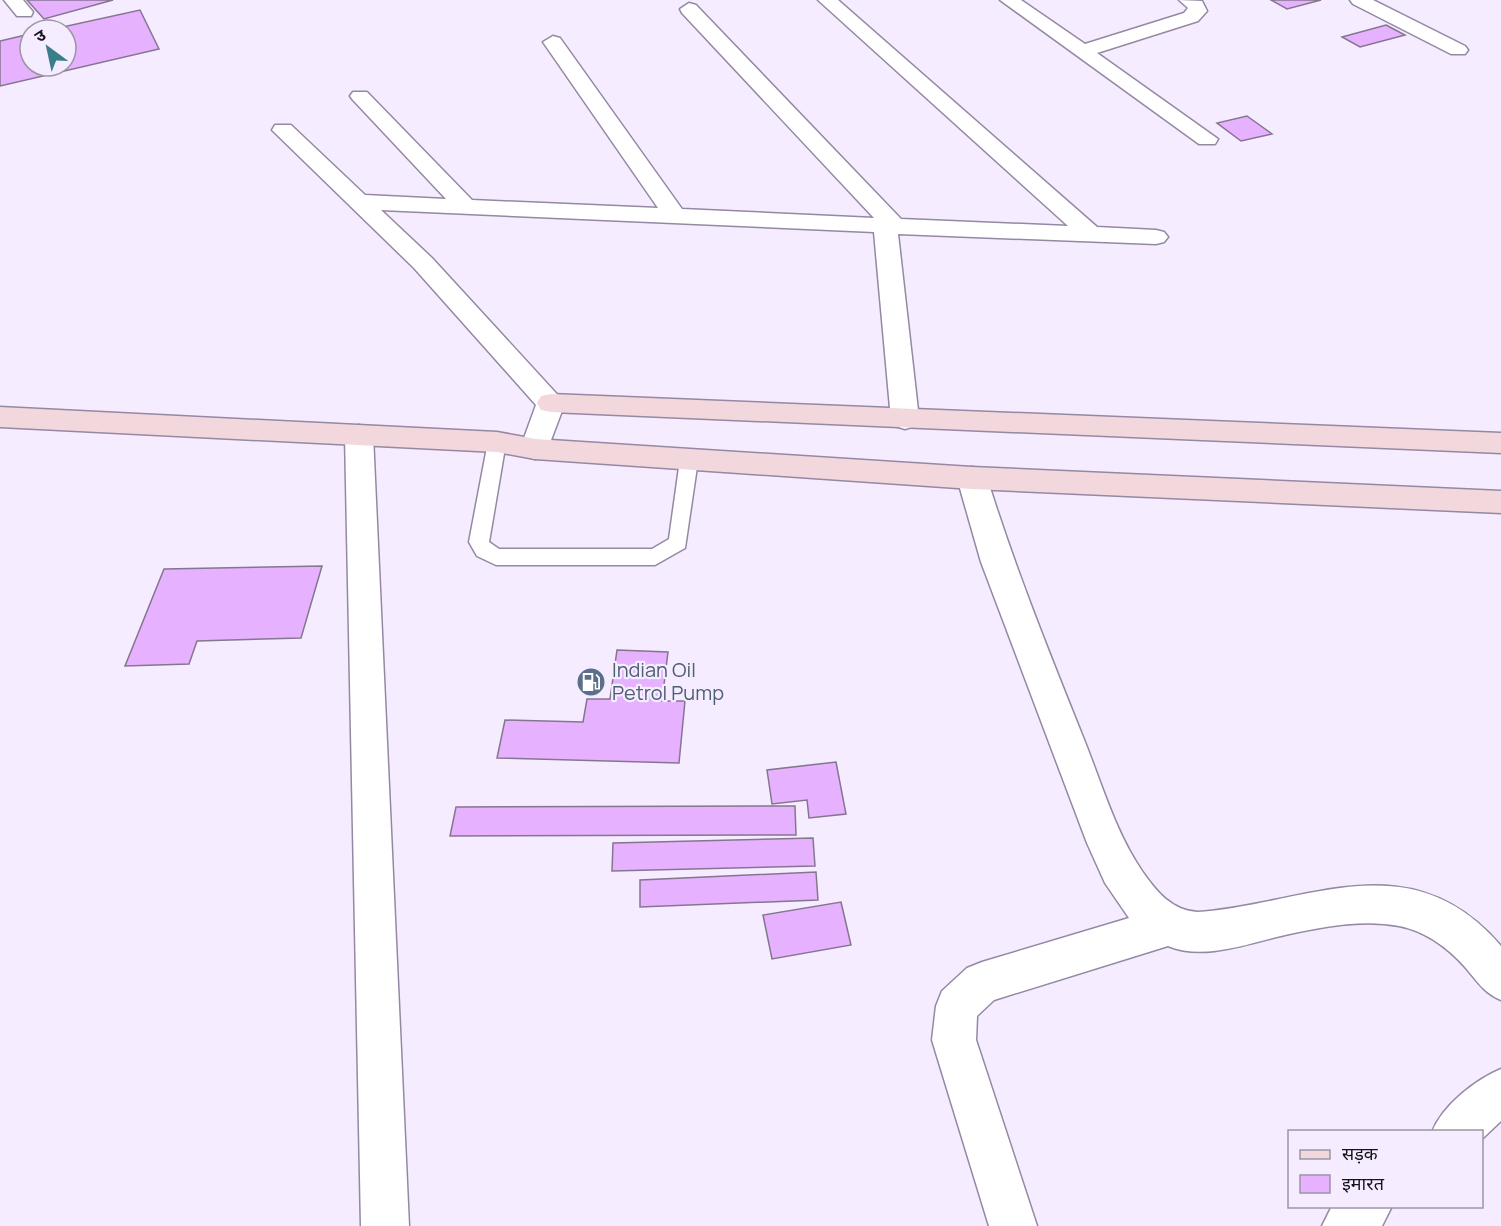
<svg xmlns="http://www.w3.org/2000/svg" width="1501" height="1226" font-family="Manrope,'Noto Sans Devanagari',sans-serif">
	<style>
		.building { fill: #e6b1fe; stroke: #86758e; stroke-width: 1.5 }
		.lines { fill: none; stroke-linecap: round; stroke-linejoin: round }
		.lane-casing { stroke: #9588a3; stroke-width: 3 }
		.street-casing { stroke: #9588a3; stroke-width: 3 }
		.secondary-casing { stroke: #9588a3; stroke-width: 3 }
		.lane { fill: #fff; fill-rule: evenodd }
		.street { fill: #fff; fill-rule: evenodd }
		.secondary { fill: #f2d7dd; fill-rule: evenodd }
		.labels { text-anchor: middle; stroke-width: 4.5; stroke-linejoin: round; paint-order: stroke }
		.service-label { font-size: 20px; fill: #4e5e75; stroke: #f5edff; text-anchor: start }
	</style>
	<rect width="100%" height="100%" fill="#f5edff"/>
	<path class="building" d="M 27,0 L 113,0 L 44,19 Z
		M 1271,0 L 1321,0 L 1287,9 Z
		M 140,10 L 159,49 L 0,86 L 0,41 L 30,34 L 30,66 L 66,66 L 66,30 L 49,30 Z
		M 1386,25 L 1405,35 L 1360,47 L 1342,37 Z
		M 1247,116 L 1272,134 L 1241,141 L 1217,123 Z
		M 322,566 L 301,638 L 197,641 L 189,664 L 125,666 L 164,569 Z
		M 617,650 L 668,652 L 662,701 L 685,701 L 679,763 L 497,758 L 505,720 L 583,722 L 587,699 L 610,699 Z
		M 836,762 L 846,814 L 809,818 L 807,800 L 772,804 L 767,770 Z
		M 795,806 L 796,835 L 450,836 L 456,807 Z
		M 813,838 L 815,866 L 612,871 L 613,843 Z
		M 816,872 L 818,900 L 640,907 L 640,880 Z
		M 841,902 L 851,945 L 772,959 L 763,915 Z"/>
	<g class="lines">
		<g class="lane-casing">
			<path id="lane" d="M 497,436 L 503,437 L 506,442 L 489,542 L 499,549 L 652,549 L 669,539 L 680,460 L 682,455 L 696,455 L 698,460 L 685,548 L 655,565 L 496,565 L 477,556 L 469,542 L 488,442 L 491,437 Z"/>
		</g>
		<g class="street-casing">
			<path id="street" d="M 4,0 L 23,0 L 33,12 L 31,16 L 17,16 Z
				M 818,0 L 838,0 L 1097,227 L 1156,230 L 1164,232 L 1168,237 L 1164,242 L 1156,244 L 898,234 L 919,419 L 915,426 L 905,429 L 895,426 L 891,419 L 874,232 L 381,210 L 432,258 L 565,403 L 545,456 L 535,459 L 525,456 L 520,449 L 536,405 L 414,268 L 272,130 L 275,125 L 291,125 L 365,195 L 446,199 L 353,100 L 350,96 L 353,92 L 367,92 L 472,200 L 658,208 L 543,42 L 553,36 L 560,38 L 682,209 L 874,218 L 682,13 L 680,9 L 689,3 L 696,5 L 901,219 L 1068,226 Z
				M 1000,0 L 1021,0 L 1085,44 L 1184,13 L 1188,8 L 1179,0 L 1202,1 L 1207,11 L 1198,21 L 1097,53 L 1218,139 L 1215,144 L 1199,144 Z
				M 1350,0 L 1373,0 L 1465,46 L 1468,50 L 1465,54 L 1451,54 L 1353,4 Z
				M 359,425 L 369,428 L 373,435 L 409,1226 L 361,1226 L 345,435 L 349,428 Z
				M 972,467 L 983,470 L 987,478 C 1015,568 1050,655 1085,742 C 1102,785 1116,833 1142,871 C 1156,891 1172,911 1198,912 C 1308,904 1411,840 1501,946 L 1501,1000 C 1484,993 1477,981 1465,967 C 1447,947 1425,931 1399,926 C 1361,919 1322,927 1285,935 C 1249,943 1204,961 1168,946 L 994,1000 L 977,1016 L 976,1040 L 1037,1226 L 989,1226 L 932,1040 L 936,1006 L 942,991 L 967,968 L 982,962 L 1129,918 L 1105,883 L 1087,843 L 981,562 L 957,478 L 961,470 Z
				M 1501,1069 L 1501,1121 L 1482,1139 L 1482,1132 L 1432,1132 C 1443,1105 1475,1080 1501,1069 Z
				M 1332,1206 L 1392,1206 L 1382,1226 L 1322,1226 Z"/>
		</g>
		<g class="secondary-casing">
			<path id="secondary" d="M 551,394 L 1501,433 L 1501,453 L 551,412 L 541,410 L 537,403 L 541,396 Z
				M 0,407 L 497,432 L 535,439 L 972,467 L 1501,491 L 1501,513 L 972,489 L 535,459 L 497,452 L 0,427 Z"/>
		</g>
		<use href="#lane" class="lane"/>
		<use href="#street" class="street"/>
		<use href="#secondary" class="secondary"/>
	</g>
	<defs>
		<g id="fuel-disc" transform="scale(1.5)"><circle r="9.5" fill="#5c6f8a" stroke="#f5edff"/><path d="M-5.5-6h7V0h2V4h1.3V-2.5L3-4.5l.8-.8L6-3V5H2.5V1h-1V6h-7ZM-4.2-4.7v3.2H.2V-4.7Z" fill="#fff"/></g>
	</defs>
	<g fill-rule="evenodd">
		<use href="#fuel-disc" x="591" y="682"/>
	</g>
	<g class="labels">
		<g class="service-label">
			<text x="612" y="677">Indian Oil<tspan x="612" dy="23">Petrol Pump</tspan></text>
		</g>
	</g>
	<rect x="1288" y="1130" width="195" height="78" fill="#f5edff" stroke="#9c95a4" stroke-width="1.5"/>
	<rect x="1300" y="1150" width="30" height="9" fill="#f2d7dd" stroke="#9c95a4" stroke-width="1.5"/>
	<text x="1342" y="1160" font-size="18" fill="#16111b">सड़क</text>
	<rect x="1300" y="1175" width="30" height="18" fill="#e6b1fe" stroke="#9c95a4" stroke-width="1.5"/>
	<text x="1342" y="1190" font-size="18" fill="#16111b">इमारत</text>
	<g transform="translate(48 48) rotate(327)"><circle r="28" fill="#f5edff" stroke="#9c95a4" stroke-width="1.5"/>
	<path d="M0-4.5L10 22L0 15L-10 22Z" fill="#397f8b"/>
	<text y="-9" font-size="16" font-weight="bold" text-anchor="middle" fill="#16111b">उ</text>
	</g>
</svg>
